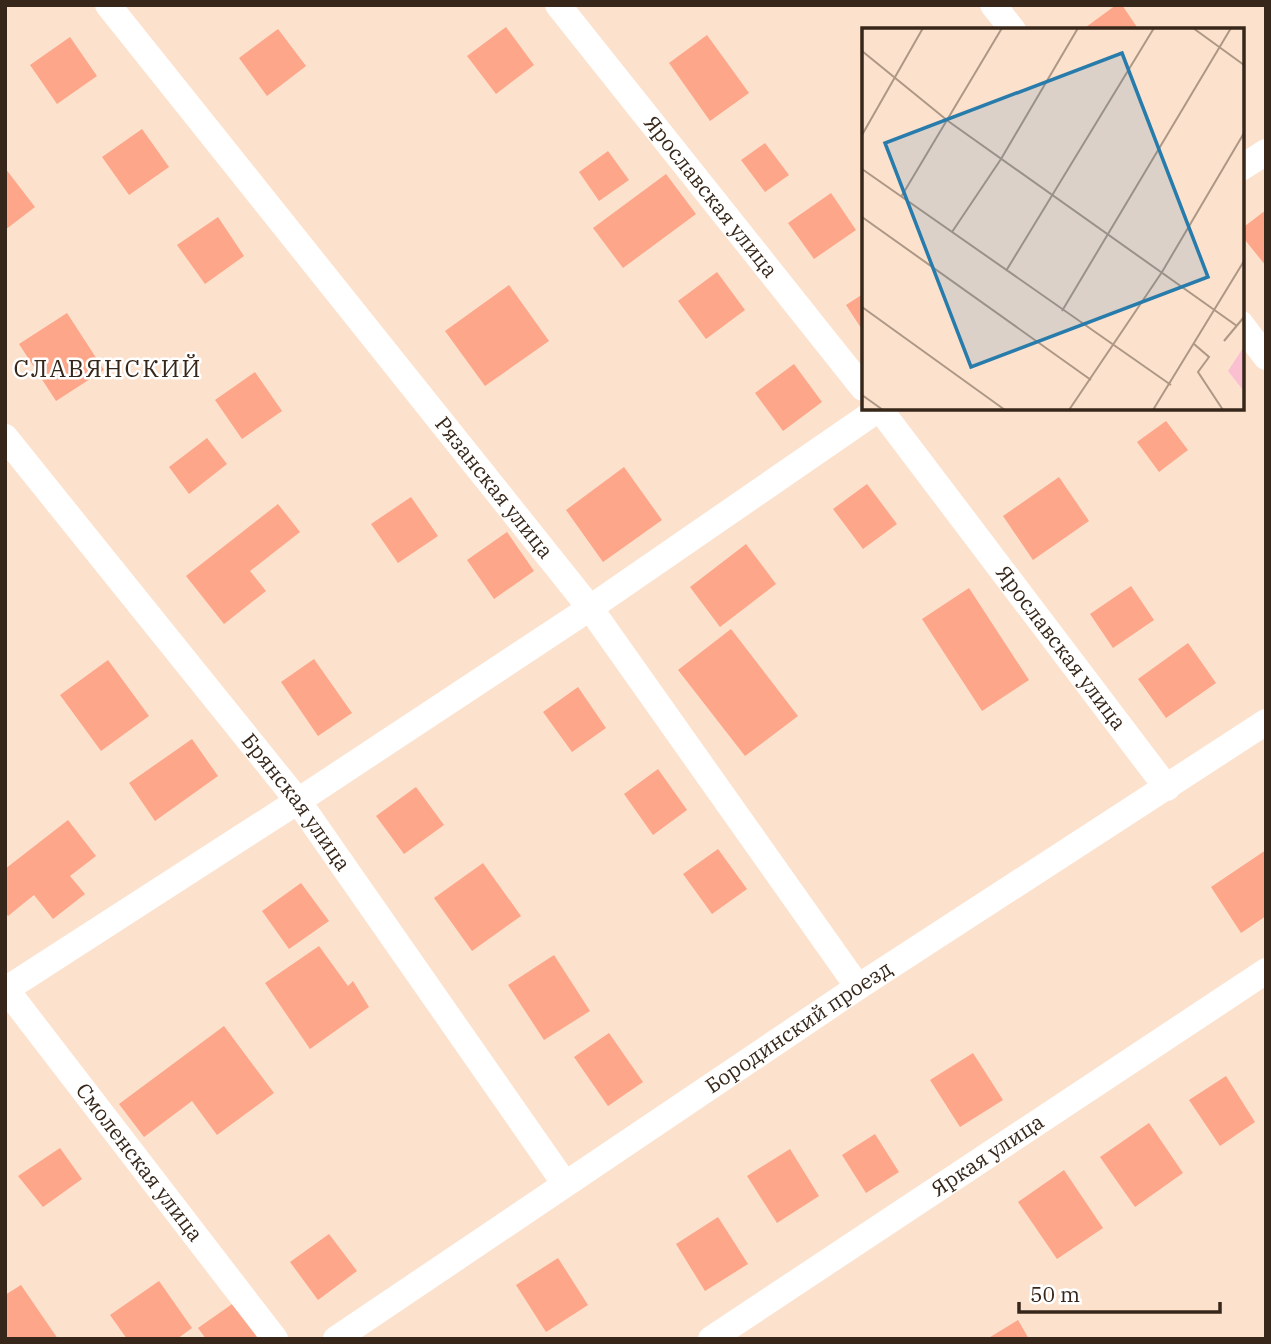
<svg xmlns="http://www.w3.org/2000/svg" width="1271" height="1344" font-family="'IBM Plex Serif',serif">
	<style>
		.building { fill: #fda68a }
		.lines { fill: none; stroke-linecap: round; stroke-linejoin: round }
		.street { stroke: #fff; stroke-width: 26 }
		.labels { text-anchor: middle; stroke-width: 5; stroke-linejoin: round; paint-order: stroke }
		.street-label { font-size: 21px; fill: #37271a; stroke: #fff }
		.quarter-label { font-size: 24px; letter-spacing: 2px; fill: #37271a; stroke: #fff }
		.inset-road { fill: none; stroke: #ad9785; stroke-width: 2 }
		.view { fill: #287cac; fill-opacity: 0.15; stroke: #287cac; stroke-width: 3.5 }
		.inset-edge { fill: none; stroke: #37271a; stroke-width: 3.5 }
	</style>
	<rect width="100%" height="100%" fill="#fce1cd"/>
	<path class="building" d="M 1116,5 L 1122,5 L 1139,30 L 1082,30 Z
		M 506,27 L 534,65 L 496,94 L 467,56 Z
		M 278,29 L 306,66 L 267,96 L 239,58 Z
		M 707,35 L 749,93 L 710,121 L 669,63 Z
		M 70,37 L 97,76 L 57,104 L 30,65 Z
		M 142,129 L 169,167 L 129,195 L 102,157 Z
		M 765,143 L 789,175 L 765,192 L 741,160 Z
		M 608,151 L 629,180 L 599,201 L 579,172 Z
		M 5,168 L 35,207 L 5,230 Z
		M 666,174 L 696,214 L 623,268 L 593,228 Z
		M 831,193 L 856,230 L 814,259 L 788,223 Z
		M 1266,210 L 1266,266 L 1241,235 L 1241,229 Z
		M 218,217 L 244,256 L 205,284 L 177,245 Z
		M 717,272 L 745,310 L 706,339 L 678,301 Z
		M 509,285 L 549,341 L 485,386 L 445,331 Z
		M 863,294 L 863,331 L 846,305 Z
		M 67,313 L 104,370 L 56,401 L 19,344 Z
		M 794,364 L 822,402 L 783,431 L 755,393 Z
		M 255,372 L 282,411 L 242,439 L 215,400 Z
		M 1166,421 L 1188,450 L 1159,472 L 1137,442 Z
		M 207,438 L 227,464 L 189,494 L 169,467 Z
		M 624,467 L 662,520 L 603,562 L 566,510 Z
		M 1059,477 L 1089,521 L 1033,560 L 1003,516 Z
		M 867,484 L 897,524 L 863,549 L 833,509 Z
		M 411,497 L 438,536 L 398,563 L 371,524 Z
		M 278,504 L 300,532 L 250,571 L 266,591 L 224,624 L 186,576 Z
		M 507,532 L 534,571 L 494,599 L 467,560 Z
		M 746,544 L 776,584 L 720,627 L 690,587 Z
		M 1131,586 L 1154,620 L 1113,648 L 1090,614 Z
		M 969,588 L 1029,680 L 982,711 L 922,619 Z
		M 731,629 L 798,716 L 745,756 L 678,670 Z
		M 1188,643 L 1216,683 L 1166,718 L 1138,679 Z
		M 314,659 L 352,713 L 318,736 L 281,682 Z
		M 108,660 L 149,716 L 101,751 L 60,695 Z
		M 578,687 L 606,728 L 572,752 L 543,712 Z
		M 192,739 L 218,776 L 155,821 L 129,783 Z
		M 658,769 L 687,810 L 653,835 L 624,794 Z
		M 416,787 L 444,825 L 404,854 L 376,816 Z
		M 68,820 L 96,856 L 70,876 L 85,894 L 53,919 L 34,895 L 8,916 L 5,912 L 5,869 Z
		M 718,849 L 747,889 L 712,914 L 683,874 Z
		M 1266,850 L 1266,916 L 1241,933 L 1211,887 Z
		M 483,863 L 521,916 L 472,951 L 434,898 Z
		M 301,883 L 329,921 L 289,949 L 262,911 Z
		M 319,946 L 348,986 L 353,981 L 369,1007 L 310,1049 L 265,983 Z
		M 554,955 L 590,1011 L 544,1040 L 508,985 Z
		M 224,1026 L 274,1093 L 217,1135 L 192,1101 L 144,1137 L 119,1104 Z
		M 609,1033 L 643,1082 L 608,1106 L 574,1057 Z
		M 973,1053 L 1003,1100 L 960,1127 L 930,1080 Z
		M 1226,1076 L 1255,1122 L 1220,1146 L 1189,1100 Z
		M 1149,1123 L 1183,1173 L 1135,1207 L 1100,1157 Z
		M 875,1134 L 899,1172 L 866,1193 L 842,1155 Z
		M 60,1148 L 82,1179 L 43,1207 L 18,1176 Z
		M 790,1149 L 819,1196 L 777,1223 L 747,1176 Z
		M 1064,1170 L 1103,1228 L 1057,1259 L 1018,1202 Z
		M 718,1217 L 748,1264 L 705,1291 L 676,1244 Z
		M 329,1234 L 357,1271 L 318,1300 L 290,1262 Z
		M 558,1258 L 588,1305 L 546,1332 L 516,1285 Z
		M 159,1281 L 192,1328 L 177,1339 L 127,1339 L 110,1315 Z
		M 21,1285 L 58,1339 L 5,1339 L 5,1295 Z
		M 235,1302 L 260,1335 L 255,1339 L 206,1339 L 198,1328 Z
		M 1018,1320 L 1029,1339 L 987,1339 Z"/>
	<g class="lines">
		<g class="street">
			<path id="s1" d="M 108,5 L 590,608 L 858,987"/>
			<path id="s2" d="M 558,5 L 863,388"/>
			<path d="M 993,5 L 1013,30"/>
			<path d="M 1241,168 L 1266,152"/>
			<path d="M 1241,324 L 1266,357"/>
			<path id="s3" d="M 879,408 L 1167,788"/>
			<path id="s4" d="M 5,437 L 298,801 L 565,1184"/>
			<path id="s5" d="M 5,988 L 275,1339"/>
			<path d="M 5,990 L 298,801 L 590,608 L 880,408"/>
			<path id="s6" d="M 336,1339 L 858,987 L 1266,722"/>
			<path id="s7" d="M 711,1339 L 1266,971"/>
		</g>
	</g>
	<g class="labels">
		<g class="street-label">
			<text dy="7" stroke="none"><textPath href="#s2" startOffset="245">Ярославская улица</textPath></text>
			<text dy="7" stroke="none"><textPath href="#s1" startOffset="618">Рязанская улица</textPath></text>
			<text dy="7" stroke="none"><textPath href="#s3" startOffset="301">Ярославская улица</textPath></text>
			<text dy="7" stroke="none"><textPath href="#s4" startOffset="467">Брянская улица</textPath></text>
			<text dy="7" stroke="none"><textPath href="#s6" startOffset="558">Бородинский проезд</textPath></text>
			<text dy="7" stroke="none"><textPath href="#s7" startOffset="332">Яркая улица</textPath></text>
			<text dy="7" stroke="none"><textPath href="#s5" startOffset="220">Смоленская улица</textPath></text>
		</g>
		<g class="quarter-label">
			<text x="108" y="377">СЛАВЯНСКИЙ</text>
		</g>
	</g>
	<g transform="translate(862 28)">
		<rect width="382" height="382" fill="#fce1cd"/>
		<path d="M 381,320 L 382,362 L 381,362 L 366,343 Z" fill="#fabfd1"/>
		<path class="inset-road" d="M 331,0 L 382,37M 0,23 L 86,93 L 375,298M 0,107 L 61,0M 0,141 L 309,357M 39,169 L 140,0M 0,189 L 229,352M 90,204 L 139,131 L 216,0M 144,243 L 292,0M 0,279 L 143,382M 200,283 L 369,0M 362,313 L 382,289M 332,316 L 347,329 L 336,344 L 361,382M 0,367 L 21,382M 207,382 L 300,244 L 382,105M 291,382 L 382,233"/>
		<path class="view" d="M 260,25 L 346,249 L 109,339 L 23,115 Z"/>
		<rect width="382" height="382" class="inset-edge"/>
	</g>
	<rect width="1271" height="1344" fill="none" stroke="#37271a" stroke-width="14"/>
	<path d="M1019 1302v10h201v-10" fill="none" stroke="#37271a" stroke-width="3.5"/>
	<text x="1030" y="1302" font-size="21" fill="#37271a" stroke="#ffffff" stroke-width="5" paint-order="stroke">50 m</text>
</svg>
